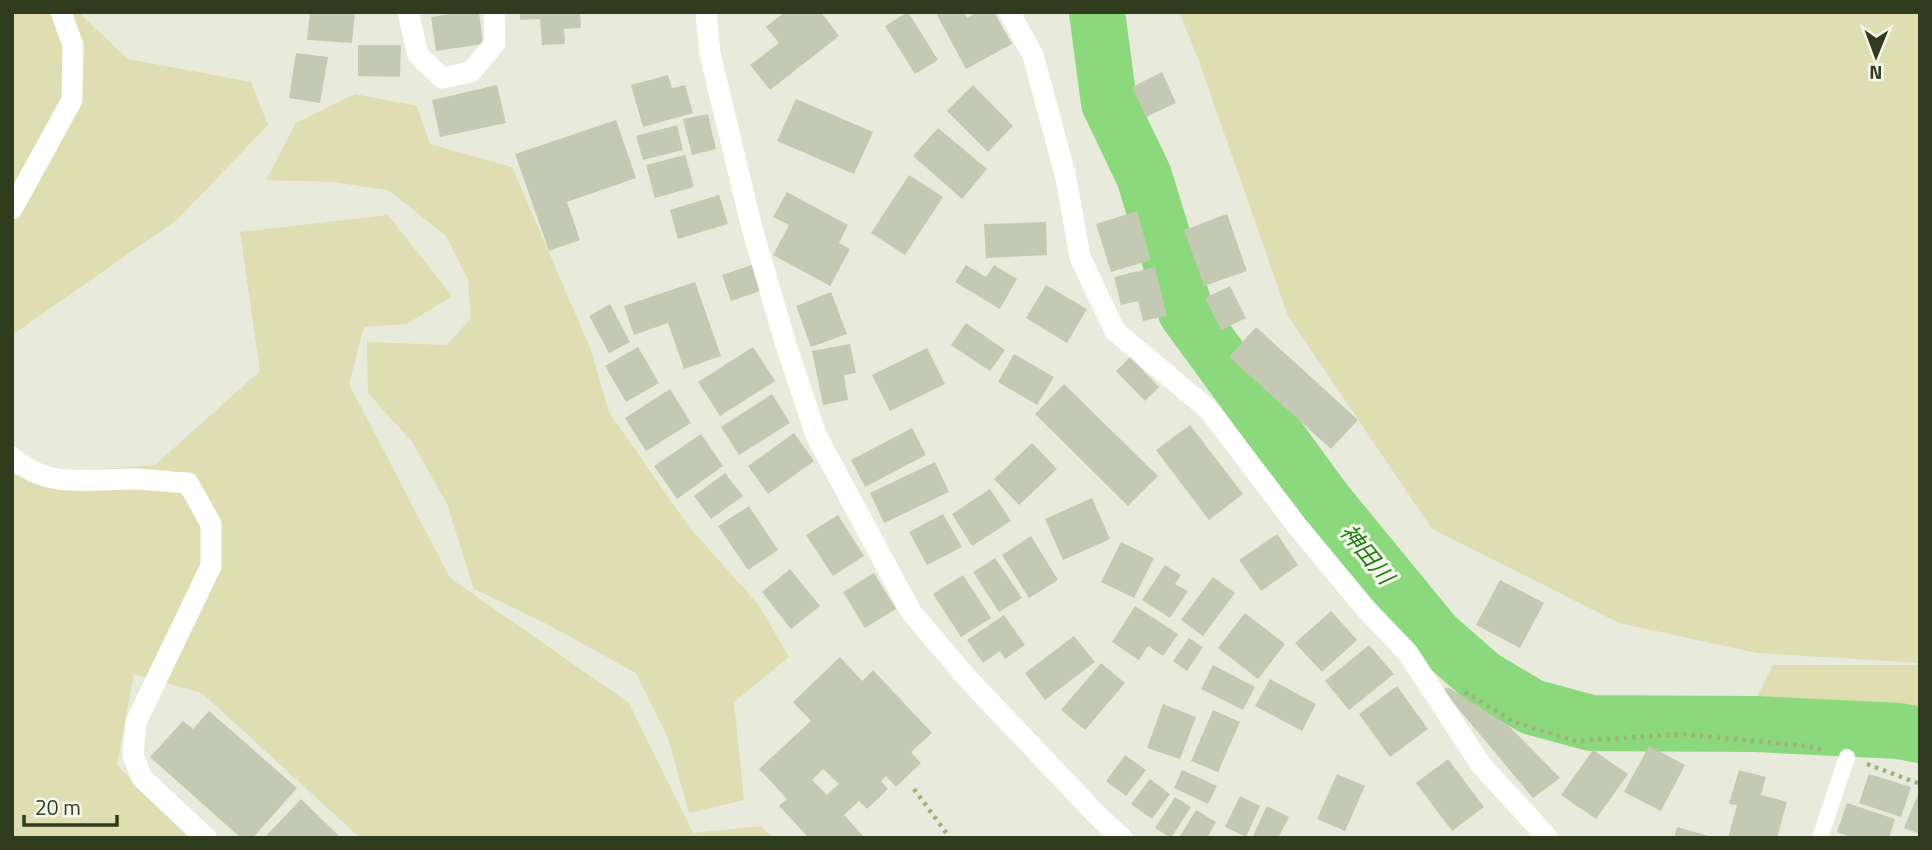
<svg xmlns="http://www.w3.org/2000/svg" width="1932" height="850" font-family="'Titillium Web','Noto Sans JP',sans-serif">
	<style>
		.green { fill: #dfddb2 }
		.lines { fill: none; stroke-linecap: round; stroke-linejoin: round }
		.river { stroke: #8cd87c; stroke-width: 56 }
		.building { fill: #c4c9b4; fill-rule: evenodd }
		.path { stroke: #9eb279; stroke-width: 4.5; stroke-dasharray: 3.5 5; stroke-linecap: butt }
		.lane { stroke: #fff; stroke-width: 16 }
		.street { stroke: #fff; stroke-width: 21 }
		.labels { text-anchor: middle; stroke-width: 6; stroke-linejoin: round; paint-order: stroke }
		.water-label { font-size: 23px; font-style: italic; fill: #227e10; stroke: #f5f7ed }
	</style>
	<rect width="100%" height="100%" fill="#e8ebdc"/>
	<path class="green" d="M 12,12 L 78,12 L 128,59 L 251,82 L 268,125 L 178,219 L 12,335 Z
		M 1179,12 L 1920,12 L 1920,663 L 1757,653 L 1619,623 L 1432,529 L 1288,316 L 1199,61 Z
		M 355,94 L 417,106 L 430,144 L 512,167 L 591,350 L 609,412 L 689,527 L 758,604 L 789,657 L 734,702 L 744,800 L 689,813 L 668,738 L 636,673 L 545,623 L 474,589 L 447,504 L 412,442 L 368,393 L 367,342 L 447,345 L 471,318 L 468,280 L 446,236 L 388,190 L 332,182 L 266,180 L 296,123 Z
		M 388,215 L 452,296 L 407,324 L 364,327 L 349,384 L 450,578 L 629,703 L 693,833 L 761,826 L 773,838 L 360,838 L 202,693 L 134,674 L 117,765 L 189,838 L 12,838 L 12,476 L 155,465 L 260,371 L 240,232 Z
		M 1773,665 L 1920,665 L 1920,724 L 1754,703 Z"/>
	<g class="lines">
		<path class="river" d="M 1097,12 L 1109,103 L 1144,176 L 1186,312 L 1325,502 L 1435,636 L 1483,678 L 1532,707 L 1591,723 L 1755,724 L 1899,731 L 1920,735"/>
	</g>
	<path class="building" d="M 310,12 L 355,12 L 352,43 L 307,40 Z
		M 462,12 L 479,12 L 483,44 L 436,51 L 431,17 Z
		M 520,12 L 580,12 L 581,28 L 564,29 L 565,44 L 542,45 L 540,19 L 520,20 Z
		M 785,12 L 821,12 L 839,36 L 770,90 L 750,65 L 779,43 L 766,27 Z
		M 908,12 L 938,60 L 915,74 L 885,26 Z
		M 942,12 L 964,12 L 967,18 L 977,12 L 994,12 L 1012,44 L 966,69 L 937,15 Z
		M 358,45 L 401,45 L 400,77 L 358,76 Z
		M 296,53 L 328,57 L 320,103 L 289,98 Z
		M 1162,72 L 1176,103 L 1146,117 L 1132,87 Z
		M 668,75 L 672,88 L 685,85 L 693,113 L 643,127 L 631,85 Z
		M 497,85 L 506,123 L 440,137 L 432,100 Z
		M 973,85 L 1013,126 L 988,152 L 947,111 Z
		M 796,99 L 873,132 L 854,174 L 777,141 Z
		M 708,114 L 716,149 L 692,155 L 683,119 Z
		M 616,120 L 636,178 L 567,202 L 580,240 L 549,251 L 515,154 Z
		M 677,125 L 683,150 L 643,160 L 636,136 Z
		M 938,128 L 987,169 L 962,199 L 913,156 Z
		M 685,155 L 694,187 L 655,198 L 646,165 Z
		M 909,175 L 943,197 L 905,255 L 871,233 Z
		M 787,192 L 848,225 L 839,243 L 850,249 L 830,286 L 773,255 L 789,225 L 773,217 Z
		M 719,195 L 728,224 L 678,239 L 670,210 Z
		M 1137,211 L 1151,260 L 1111,272 L 1096,224 Z
		M 1227,214 L 1247,271 L 1204,286 L 1184,230 Z
		M 1046,222 L 1047,255 L 986,258 L 984,224 Z
		M 754,264 L 763,290 L 731,301 L 722,275 Z
		M 966,265 L 986,277 L 994,265 L 1017,279 L 1000,309 L 955,282 Z
		M 1155,267 L 1167,316 L 1143,321 L 1138,301 L 1121,305 L 1114,277 Z
		M 695,282 L 721,356 L 684,369 L 668,323 L 634,335 L 624,306 Z
		M 1046,285 L 1087,309 L 1067,343 L 1026,318 Z
		M 1230,286 L 1246,318 L 1221,330 L 1205,298 Z
		M 831,292 L 847,334 L 811,347 L 796,306 Z
		M 610,304 L 630,342 L 609,353 L 589,316 Z
		M 966,323 L 1005,350 L 990,371 L 951,345 Z
		M 1256,327 L 1358,420 L 1331,449 L 1229,357 Z
		M 850,344 L 856,373 L 844,375 L 848,400 L 823,405 L 812,351 Z
		M 638,347 L 659,383 L 626,402 L 605,366 Z
		M 753,347 L 775,381 L 720,416 L 698,382 Z
		M 927,348 L 945,384 L 890,411 L 872,375 Z
		M 1014,354 L 1054,377 L 1037,405 L 998,382 Z
		M 1130,357 L 1159,387 L 1145,401 L 1116,371 Z
		M 1064,384 L 1158,476 L 1128,506 L 1035,414 Z
		M 670,389 L 691,423 L 646,451 L 625,418 Z
		M 772,394 L 790,423 L 739,455 L 721,427 Z
		M 1190,425 L 1243,494 L 1209,520 L 1156,450 Z
		M 912,428 L 926,455 L 865,487 L 851,460 Z
		M 794,433 L 814,461 L 768,494 L 748,466 Z
		M 701,434 L 723,466 L 677,499 L 654,466 Z
		M 1032,443 L 1057,469 L 1019,505 L 994,479 Z
		M 935,462 L 949,492 L 884,523 L 870,493 Z
		M 725,473 L 743,496 L 711,519 L 694,496 Z
		M 990,489 L 1011,521 L 972,546 L 952,514 Z
		M 1092,498 L 1110,539 L 1063,560 L 1045,519 Z
		M 749,506 L 778,550 L 748,570 L 718,526 Z
		M 943,514 L 962,547 L 927,565 L 909,532 Z
		M 838,515 L 864,556 L 833,576 L 806,535 Z
		M 1277,534 L 1298,565 L 1261,591 L 1239,560 Z
		M 1031,536 L 1058,580 L 1029,598 L 1002,555 Z
		M 1121,542 L 1154,558 L 1134,598 L 1101,582 Z
		M 995,558 L 1022,598 L 999,612 L 973,572 Z
		M 1165,565 L 1181,575 L 1175,584 L 1188,591 L 1170,618 L 1142,600 Z
		M 790,569 L 820,606 L 791,629 L 762,592 Z
		M 874,573 L 896,609 L 865,628 L 843,592 Z
		M 963,575 L 991,618 L 961,637 L 933,594 Z
		M 1213,577 L 1235,593 L 1203,636 L 1181,620 Z
		M 1500,580 L 1544,603 L 1520,648 L 1476,625 Z
		M 1135,606 L 1178,634 L 1163,656 L 1148,646 L 1139,660 L 1112,642 Z
		M 1331,611 L 1357,640 L 1322,672 L 1295,643 Z
		M 1245,613 L 1285,644 L 1258,679 L 1218,648 Z
		M 1004,615 L 1025,645 L 1005,659 L 1000,651 L 983,663 L 967,640 Z
		M 1074,636 L 1095,662 L 1045,700 L 1025,673 Z
		M 1189,638 L 1203,647 L 1187,671 L 1173,661 Z
		M 1369,645 L 1394,674 L 1349,710 L 1325,681 Z
		M 840,657 L 862,681 L 873,670 L 932,733 L 911,752 L 921,763 L 896,787 L 886,776 L 881,781 L 888,789 L 867,809 L 859,801 L 844,815 L 865,838 L 809,838 L 779,806 L 787,799 L 759,769 L 811,721 L 793,702 ZM 823,769 L 839,784 L 827,795 L 812,780 Z
		M 1101,663 L 1125,683 L 1085,730 L 1061,710 Z
		M 1213,665 L 1255,687 L 1243,710 L 1201,689 Z
		M 1270,679 L 1316,704 L 1302,731 L 1255,706 Z
		M 1397,686 L 1428,729 L 1390,757 L 1359,714 Z
		M 1449,688 L 1509,726 L 1560,778 L 1533,798 L 1442,689 Z
		M 1163,704 L 1196,717 L 1180,759 L 1147,748 Z
		M 1213,710 L 1240,722 L 1218,772 L 1191,761 Z
		M 209,711 L 297,788 L 253,838 L 241,838 L 150,757 L 183,721 L 193,729 Z
		M 1649,746 L 1685,765 L 1661,811 L 1624,792 Z
		M 1593,750 L 1628,774 L 1596,819 L 1561,795 Z
		M 1125,755 L 1146,770 L 1126,796 L 1106,781 Z
		M 1448,759 L 1484,807 L 1452,831 L 1416,783 Z
		M 1182,770 L 1217,786 L 1208,804 L 1174,788 Z
		M 1739,770 L 1766,777 L 1761,795 L 1787,802 L 1777,838 L 1728,838 L 1737,805 L 1729,804 Z
		M 1337,774 L 1365,786 L 1345,831 L 1317,819 Z
		M 1869,774 L 1911,787 L 1901,817 L 1859,803 Z
		M 1150,779 L 1170,794 L 1152,819 L 1131,804 Z
		M 1918,794 L 1920,795 L 1920,834 L 1904,828 Z
		M 1240,796 L 1260,806 L 1246,837 L 1225,827 Z
		M 1175,797 L 1191,807 L 1171,838 L 1155,828 Z
		M 301,799 L 341,838 L 264,838 Z
		M 1847,803 L 1895,819 L 1889,838 L 1854,838 L 1837,832 Z
		M 1267,806 L 1289,817 L 1278,838 L 1252,838 Z
		M 1196,810 L 1216,822 L 1207,838 L 1179,838 Z
		M 1677,827 L 1712,837 L 1712,838 L 1674,838 Z"/>
	<g class="lines">
		<path class="path" d="M 1465,692 L 1514,722 L 1576,741 L 1682,734 L 1806,746 L 1825,751
			M 1867,764 L 1920,784
			M 914,789 L 950,838"/>
		<path class="lane" d="M 1820,838 L 1847,757"/>
		<path class="street" d="M 408,12 L 418,55 L 442,78 L 471,72 L 495,43 L 494,12
			M 706,12 L 710,54 L 752,228 L 786,345 L 816,435 L 911,612 L 968,679 L 1097,815 L 1122,838
			M 1009,12 L 1033,55 L 1066,178 L 1080,257 L 1115,331 L 1209,410 L 1298,527 L 1366,609 L 1408,653 L 1481,765 L 1548,838
			M 12,209 L 72,100 L 73,45 L 61,12
			M 12,457 C 47,491 95,478 138,479 C 155,480 172,482 188,483 L 211,524 L 211,566 L 136,722 L 133,756 L 142,778 L 206,838"/>
	</g>
	<g class="labels">
		<g class="water-label">
			<text transform="translate(1367 554) rotate(51)" y="8">神田川</text>
		</g>
	</g>
	<rect width="1932" height="850" fill="none" stroke="#2f3c1d" stroke-width="28"/>
	<g transform="translate(1876 56) rotate(181)" stroke="#f5f7ed" stroke-width="5" paint-order="stroke">
	<path d="M0-5L12 26L0 18L-12 26Z" fill="#2f3c1d"/>
	<text y="-10" font-size="19" font-weight="bold" text-anchor="middle" fill="#2f3c1d">N</text>
	</g>
	<path d="M24 815v10h93v-10" fill="none" stroke="#2f3c1d" stroke-width="3.5"/>
	<text x="35" y="815" font-size="21" fill="#2f3c1d" stroke="#f5f7ed" stroke-width="5" paint-order="stroke">20 m</text>
</svg>
